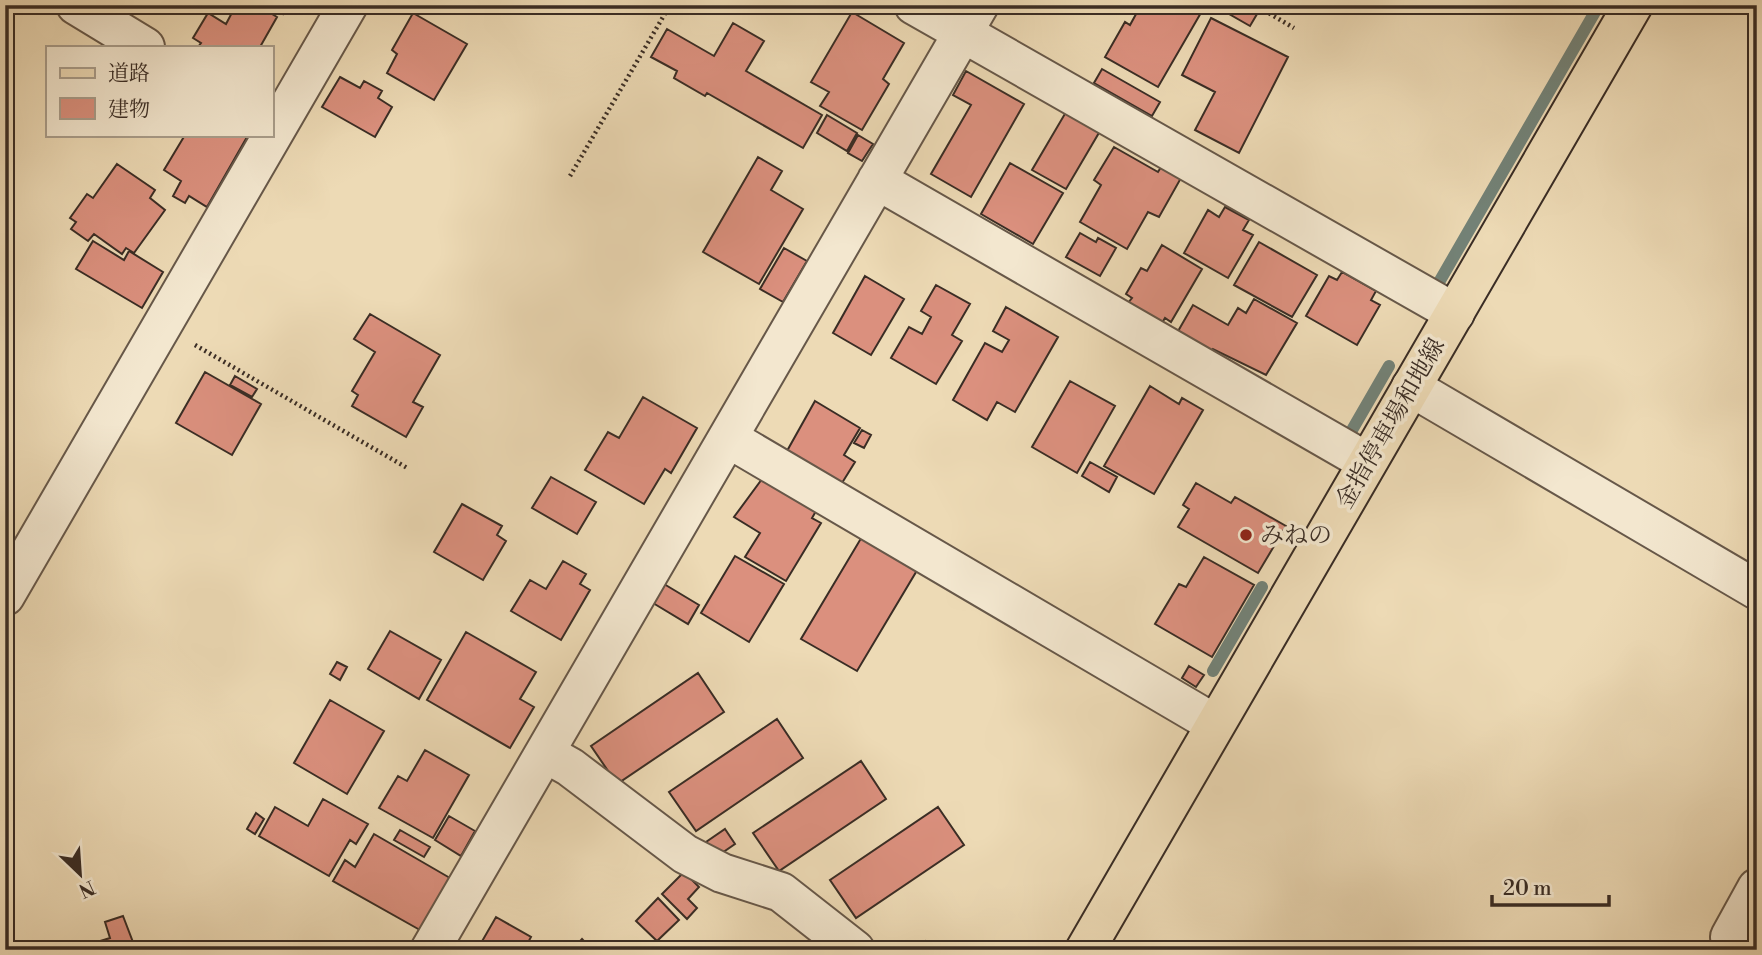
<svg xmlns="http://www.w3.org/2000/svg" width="1762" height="955" font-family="'Libre Bodoni','Noto Serif JP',serif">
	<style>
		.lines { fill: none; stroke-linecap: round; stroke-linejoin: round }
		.stream { stroke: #738277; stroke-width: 12 }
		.building { fill: #db907e; stroke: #3a2d25; stroke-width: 2 }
		.minor-casing { stroke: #675849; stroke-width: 42 }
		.major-casing { stroke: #3a2d25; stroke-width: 42 }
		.path { stroke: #3a2d25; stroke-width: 4.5; stroke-dasharray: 2 3.5; stroke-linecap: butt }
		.minor { stroke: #f3e7cf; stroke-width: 38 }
		.major { stroke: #eddab5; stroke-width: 38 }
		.poi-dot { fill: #8f2418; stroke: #f3e7cf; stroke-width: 2.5 }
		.labels { text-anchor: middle; stroke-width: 7; stroke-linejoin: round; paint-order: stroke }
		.street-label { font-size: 24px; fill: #3a2d25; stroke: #f3e7cf }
		.poi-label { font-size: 24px; fill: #3a2d25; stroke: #f3e7cf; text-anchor: start }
	</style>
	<rect width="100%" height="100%" fill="#eddab5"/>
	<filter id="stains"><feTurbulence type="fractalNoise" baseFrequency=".00286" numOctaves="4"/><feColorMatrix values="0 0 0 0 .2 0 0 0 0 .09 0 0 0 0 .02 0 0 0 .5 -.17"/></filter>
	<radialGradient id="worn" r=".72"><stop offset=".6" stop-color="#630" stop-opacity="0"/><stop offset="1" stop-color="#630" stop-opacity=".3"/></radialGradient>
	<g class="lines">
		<path class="stream" d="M 1438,284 L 1599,5
			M 1348,437 L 1389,366
			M 1213,671 L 1262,587"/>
	</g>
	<path class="building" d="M 236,5 L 257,5 L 277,17 L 260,47 L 198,47 L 201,43 L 193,38 L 208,13 L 226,24 Z
		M 268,5 L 288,5 L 283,14 Z
		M 1141,5 L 1193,5 L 1202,11 L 1158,87 L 1105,57 L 1125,22 L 1130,25 Z
		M 1218,5 L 1241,5 L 1257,14 L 1250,26 L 1217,7 Z
		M 852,12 L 904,43 L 883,79 L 889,84 L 862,130 L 820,106 L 829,92 L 811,82 Z
		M 413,13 L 467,44 L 434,100 L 387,73 L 397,54 L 392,50 Z
		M 1211,18 L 1288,57 L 1239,153 L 1195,130 L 1215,92 L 1182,75 Z
		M 733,23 L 764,41 L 746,71 L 822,115 L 803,148 L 707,93 L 705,96 L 674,78 L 677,71 L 651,57 L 667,29 L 714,56 Z
		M 1102,69 L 1160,102 L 1152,116 L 1094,83 Z
		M 966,71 L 1024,104 L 971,197 L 931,174 L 971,105 L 953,95 Z
		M 340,77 L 360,88 L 364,81 L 382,91 L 378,98 L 392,107 L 375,137 L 322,107 Z
		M 1066,112 L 1100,131 L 1066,189 L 1032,170 Z
		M 827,115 L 857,133 L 847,151 L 817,133 Z
		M 185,135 L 247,137 L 207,207 L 189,196 L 185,203 L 173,196 L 181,181 L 164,170 Z
		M 858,135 L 873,144 L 862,161 L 848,153 Z
		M 1114,147 L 1158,172 L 1161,167 L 1181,178 L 1159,217 L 1148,212 L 1127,249 L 1080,222 L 1101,185 L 1094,180 Z
		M 758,157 L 782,171 L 771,190 L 803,209 L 759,284 L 703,252 Z
		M 1010,163 L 1063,193 L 1033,244 L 981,214 Z
		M 117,164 L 155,190 L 150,198 L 165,210 L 134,253 L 126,248 L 122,254 L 94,234 L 88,241 L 71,229 L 76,222 L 70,218 L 87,194 L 93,198 Z
		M 1225,207 L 1249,220 L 1243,230 L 1253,235 L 1228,278 L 1184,253 L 1208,210 L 1219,217 Z
		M 1080,233 L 1096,242 L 1098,238 L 1116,248 L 1100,276 L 1066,257 Z
		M 93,241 L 124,260 L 129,251 L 163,272 L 142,308 L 76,269 Z
		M 1259,242 L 1317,275 L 1292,317 L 1234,285 Z
		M 1162,245 L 1202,269 L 1171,322 L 1165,318 L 1162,323 L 1128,303 L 1132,298 L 1126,294 L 1141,268 L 1147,271 Z
		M 784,248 L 807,261 L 783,302 L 760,289 Z
		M 1342,272 L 1376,291 L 1371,300 L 1380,305 L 1357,345 L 1306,316 L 1329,276 L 1337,280 Z
		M 865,276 L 904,299 L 871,355 L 833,333 Z
		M 936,285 L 970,304 L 952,335 L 962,341 L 936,384 L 891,358 L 909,327 L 922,334 L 931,317 L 921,311 Z
		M 1254,299 L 1297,323 L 1266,375 L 1213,349 L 1211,354 L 1177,333 L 1193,305 L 1228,325 L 1238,308 L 1246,313 Z
		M 1006,307 L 1058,337 L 1015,412 L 997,402 L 987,420 L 953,400 L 985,343 L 1002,352 L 1009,340 L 993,331 Z
		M 370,314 L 440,355 L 413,402 L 423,407 L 406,437 L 352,406 L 358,395 L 352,391 L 375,352 L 354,339 Z
		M 205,372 L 261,404 L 232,455 L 176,423 Z
		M 235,376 L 257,389 L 252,397 L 230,385 Z
		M 1070,381 L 1115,406 L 1077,473 L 1032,447 Z
		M 1150,386 L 1179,404 L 1182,398 L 1203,410 L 1154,494 L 1104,466 Z
		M 643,397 L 697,428 L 671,473 L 665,469 L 644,504 L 585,470 L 608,432 L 619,438 Z
		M 815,401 L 860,428 L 844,455 L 855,462 L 842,483 L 787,451 Z
		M 862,430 L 871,435 L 864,448 L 854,443 Z
		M 1090,462 L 1117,477 L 1109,492 L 1082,476 Z
		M 551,477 L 596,502 L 577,534 L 532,508 Z
		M 762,479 L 816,511 L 812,518 L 821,523 L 786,581 L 745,557 L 760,533 L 734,517 Z
		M 1196,483 L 1231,503 L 1235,497 L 1286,526 L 1258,573 L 1178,527 L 1189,509 L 1183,505 Z
		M 462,504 L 502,526 L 497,535 L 506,541 L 483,580 L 434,552 Z
		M 863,535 L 919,567 L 857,671 L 801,639 Z
		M 735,556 L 784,584 L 749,642 L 701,613 Z
		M 1204,557 L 1254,585 L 1212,657 L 1155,624 L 1179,584 L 1186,587 Z
		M 563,561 L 586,574 L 580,584 L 590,590 L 561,640 L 511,611 L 530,580 L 546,589 Z
		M 664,584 L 699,605 L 688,624 L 653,603 Z
		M 390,631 L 441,660 L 419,699 L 368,669 Z
		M 466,632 L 536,672 L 520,699 L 534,707 L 510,748 L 427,700 Z
		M 337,662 L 347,667 L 340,680 L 330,674 Z
		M 1189,666 L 1204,675 L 1196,687 L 1182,678 Z
		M 698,673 L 724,712 L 617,784 L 591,746 Z
		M 330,700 L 384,731 L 347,794 L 294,763 Z
		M 777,719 L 803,758 L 696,831 L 669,792 Z
		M 425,750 L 469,775 L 433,838 L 379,808 L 398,776 L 407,781 Z
		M 861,761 L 886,799 L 779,871 L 753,833 Z
		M 323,799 L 368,824 L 356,844 L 350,840 L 329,876 L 259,836 L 275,807 L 308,826 Z
		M 938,807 L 964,845 L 856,918 L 830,880 Z
		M 256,813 L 264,819 L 255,834 L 247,829 Z
		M 449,816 L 475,831 L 461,856 L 435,840 Z
		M 725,829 L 735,844 L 716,857 L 706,842 Z
		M 400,830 L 430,847 L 424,857 L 394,840 Z
		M 374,834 L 450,878 L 420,930 L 333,881 L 345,860 L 355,867 Z
		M 684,872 L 699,887 L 688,899 L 697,908 L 687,919 L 662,894 Z
		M 658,898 L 679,920 L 657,941 L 636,921 Z
		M 123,916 L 136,950 L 71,950 L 110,938 L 105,922 Z
		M 496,917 L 531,937 L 524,950 L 477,950 Z
		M 582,939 L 592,950 L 572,950 Z
		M 926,941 L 942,950 L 921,950 Z"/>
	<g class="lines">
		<g class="minor-casing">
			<path id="minor" d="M 76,5 L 145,47
				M 914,5 L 1455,313
				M 877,180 L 1367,462
				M 1411,387 L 1757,590
				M 728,438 L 1215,724
				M 5,596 L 348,5
				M 545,753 L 570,767 L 685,854 L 722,873 L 781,892 L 855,950
				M 430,950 L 979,5
				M 1733,950 L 1730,937 L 1757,888"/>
		</g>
		<g class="major-casing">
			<path id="major" d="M 1085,950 L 1633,5"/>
		</g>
		<path class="path" d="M 1255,5 L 1294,28
			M 570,176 L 670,5
			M 195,345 L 409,469"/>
		<use href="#minor" class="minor"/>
		<use href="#major" class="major"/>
	</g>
	<circle class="poi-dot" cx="1246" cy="535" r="7"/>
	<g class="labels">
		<g class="street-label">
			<text transform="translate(1390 423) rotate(-60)" y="8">金指停車場和地線</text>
		</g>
		<g class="poi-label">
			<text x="1260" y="543">みねの</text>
		</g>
	</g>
	<rect width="1762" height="955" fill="none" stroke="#eddab5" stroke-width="28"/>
	<rect x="7" y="7" width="1748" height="941" fill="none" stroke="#3a2d25" stroke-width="3.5"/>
	<rect x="14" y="14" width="1734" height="927" fill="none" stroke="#3a2d25" stroke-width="2"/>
	<rect x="46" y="46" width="228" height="91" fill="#f3e7cf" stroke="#a99d8b" stroke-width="2"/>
	<rect x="60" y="68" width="35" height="10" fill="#eddab5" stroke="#a99d8b" stroke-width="2"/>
	<text x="108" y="80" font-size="21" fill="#3a2d25">道路</text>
	<rect x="60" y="98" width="35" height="21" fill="#db907e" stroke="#a99d8b" stroke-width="2"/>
	<text x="108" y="116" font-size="21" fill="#3a2d25">建物</text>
	<g transform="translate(80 874) rotate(155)" stroke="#f3e7cf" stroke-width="5" paint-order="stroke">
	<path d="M0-5L12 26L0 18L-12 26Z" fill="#3a2d25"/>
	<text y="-10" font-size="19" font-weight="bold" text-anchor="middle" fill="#3a2d25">N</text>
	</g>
	<path d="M1492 895v10h117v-10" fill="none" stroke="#3a2d25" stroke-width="3.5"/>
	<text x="1503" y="895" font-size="21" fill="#3a2d25" stroke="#f3e7cf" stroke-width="5" paint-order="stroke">20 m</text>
	<rect width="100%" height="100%" filter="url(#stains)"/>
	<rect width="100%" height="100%" fill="url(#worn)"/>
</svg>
